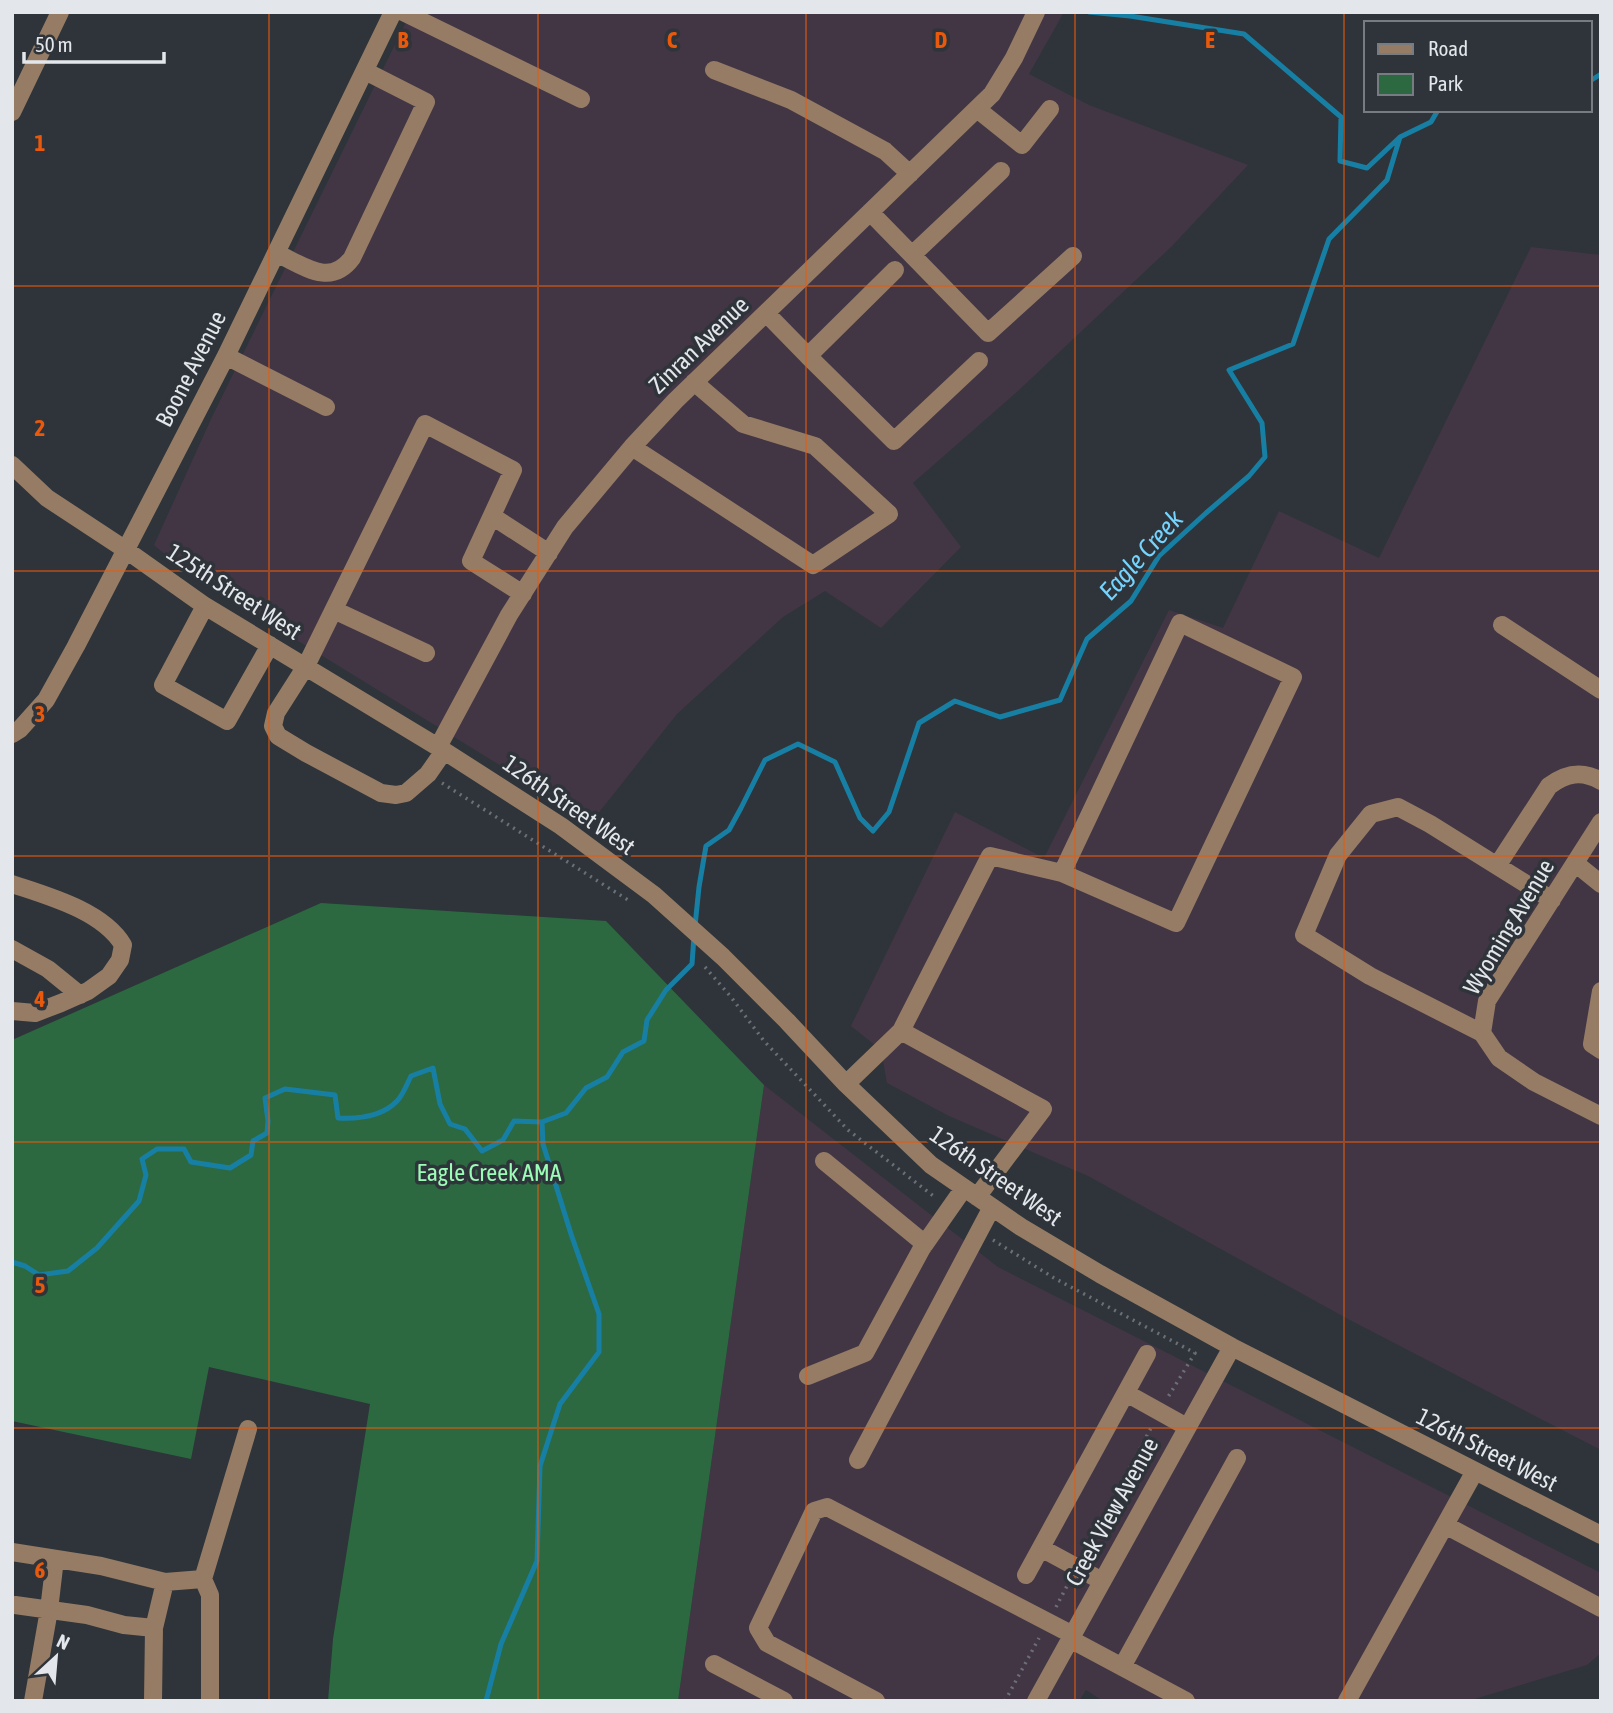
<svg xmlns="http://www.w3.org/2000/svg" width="1613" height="1713" font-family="'Asap Condensed',sans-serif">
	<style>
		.industrial { fill: #423645 }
		.green { fill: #2c6940 }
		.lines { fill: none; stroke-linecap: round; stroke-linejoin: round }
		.stream { stroke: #187fa4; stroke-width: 5 }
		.path { stroke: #6b7076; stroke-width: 3.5; stroke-dasharray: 2 5; stroke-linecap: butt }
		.minor { stroke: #967c65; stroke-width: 18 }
		.grid { fill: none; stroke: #e8590c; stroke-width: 2; stroke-opacity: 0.55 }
		.labels { text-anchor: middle; stroke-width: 7; stroke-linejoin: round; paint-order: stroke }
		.street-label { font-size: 24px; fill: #e3e7eb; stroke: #2e343a }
		.park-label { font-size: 24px; fill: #9bfcb6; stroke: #2e343a }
		.water-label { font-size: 26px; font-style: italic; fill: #75d3fd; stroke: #2e343a }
		.grid-label { font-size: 23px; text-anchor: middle; font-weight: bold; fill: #e8590c; stroke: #2e343a; stroke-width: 7; stroke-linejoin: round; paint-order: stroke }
	</style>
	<rect width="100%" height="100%" fill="#2e343a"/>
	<path class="industrial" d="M 411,12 L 1064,12 L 1029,74 L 1089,105 L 1248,165 L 1172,246 L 1019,390 L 913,483 L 961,547 L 881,628 L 825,591 L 783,617 L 677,714 L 589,825 L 519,777 L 183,570 L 154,545 L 212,417 Z
		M 1531,247 L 1601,255 L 1601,1450 L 1348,1319 L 1088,1176 L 949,1116 L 887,1083 L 881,1050 L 851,1026 L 955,812 L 1044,858 L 1169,610 L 1223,628 L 1279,511 L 1379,558 Z
		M 764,1085 L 998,1267 L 1601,1573 L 1601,1653 L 1587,1665 L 1468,1701 L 1103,1701 L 1086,1690 L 1079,1701 L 678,1701 Z"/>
	<path class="green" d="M 321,903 L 606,921 L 764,1085 L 678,1701 L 328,1701 L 333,1639 L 370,1404 L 209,1367 L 191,1459 L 12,1421 L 12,1040 Z"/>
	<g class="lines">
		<path class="stream" d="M 1089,12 L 1130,16 L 1244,34 L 1341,117 L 1340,161 L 1367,168 L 1400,137 L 1431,122 L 1438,110
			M 1590,81 L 1601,74
			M 695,926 L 699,887 L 706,846 L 729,830 L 741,808 L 765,760 L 798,744 L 835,762 L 860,818 L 873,831 L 889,812 L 919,723 L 955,701 L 1000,717 L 1060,700 L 1087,639 L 1131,601 L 1159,556 L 1206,513 L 1249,476 L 1265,457 L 1262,423 L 1229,370 L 1293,344 L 1329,239 L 1387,180 L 1400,137
			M 12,1262 L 25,1266 L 39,1275 L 68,1271 L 97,1248 L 139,1201 L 146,1175 L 142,1159 L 157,1149 L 184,1149 L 191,1162 L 230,1168 L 251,1155 L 253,1141 L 267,1133 L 268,1121 L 265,1098 L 285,1089 L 335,1095 L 338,1118 C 358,1119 382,1117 397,1101 C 403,1095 407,1084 411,1076 L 433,1068 L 440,1104 L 450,1124 L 465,1129 L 482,1151 L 503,1140 L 514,1121 L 542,1122 L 566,1113 L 586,1088 L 607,1077 L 623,1052 L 644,1041 L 647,1020 L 666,990 L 692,964 L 694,936
			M 486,1701 L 501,1644 L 537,1561 L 540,1466 L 560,1404 L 599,1352 L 599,1314 L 571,1234 L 543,1144 L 542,1122"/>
		<path class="path" d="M 442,783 L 628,900
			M 705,967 L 731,997 L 764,1041 L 848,1130 L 936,1198
			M 993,1240 L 1054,1278 L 1195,1353 L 1168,1397
			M 1084,1554 L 1151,1428
			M 1056,1607 L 1069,1582
			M 1005,1701 L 1039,1638"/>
		<path class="minor" d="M 403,12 L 581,99
			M 714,70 L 791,100 L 885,151 L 910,174
			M 977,109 L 1022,145 L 1050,109
			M 12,112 L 60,12
			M 870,212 L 912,255 L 1001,171
			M 276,253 C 303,265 330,288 352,258 L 426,102 L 365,71
			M 912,255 L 988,333 L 1073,256
			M 766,313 L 808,356 L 895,270
			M 226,356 L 326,407
			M 808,356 L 894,441 L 979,361
			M 632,447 L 813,565 L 889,514 L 815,446 L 743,424 L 694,382
			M 12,465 L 47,498 L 126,550 L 205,606 L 438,747 L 561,826 L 654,895 L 723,957 L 787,1021 L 846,1084 L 931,1165 L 1021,1227 L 1100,1274 L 1232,1347 L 1601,1535
			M 492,516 L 549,553
			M 205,606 L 163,685 L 227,721 L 270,645
			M 334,610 L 426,653
			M 1502,625 L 1601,690
			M 12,734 L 20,729 L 46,700 L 76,646 L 226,356 L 393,12
			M 438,747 L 509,615 L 565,527 L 632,447 L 675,401 L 992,94 L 1014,58 L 1036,12
			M 444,751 L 428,774 L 406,793 L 396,795 L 381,793 L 306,753 L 278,736 L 273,726 L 276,713 L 306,666 L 425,424 L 513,470 L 471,561 L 523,594
			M 1601,822 L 1487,1001 L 1482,1033 L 1499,1058 L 1534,1082 L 1601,1116
			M 1575,863 L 1601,884
			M 1497,866 L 1549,786 C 1566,773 1582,770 1601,781
			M 12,884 C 48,896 103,911 123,945 L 120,960 L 109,976 L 88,991 L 61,1003 L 35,1013 L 12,1011
			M 12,949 L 48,969 L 80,995
			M 1601,991 L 1592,1044 L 1601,1050
			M 901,1031 L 1043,1109 L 977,1197
			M 1482,1033 L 1370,976 L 1304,935 L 1338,855 L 1371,814 L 1398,807 L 1430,824 L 1552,900
			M 846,1084 L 901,1031 L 990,856 L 1062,873 L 1180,623 L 1293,677 L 1176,923 L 1062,873
			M 824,1161 L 925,1244
			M 808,1376 L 865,1353 L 922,1248 L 964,1188
			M 1126,1393 L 1187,1427
			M 858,1460 L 992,1207
			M 1445,1525 L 1601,1608
			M 1041,1548 L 1102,1581
			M 12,1552 L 101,1566 L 165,1582
			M 1026,1575 L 1147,1354
			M 203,1579 L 210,1595 L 210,1701
			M 15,1605 L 87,1615 L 124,1625 L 154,1628 L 153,1701
			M 154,1628 L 165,1582 L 203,1579 L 248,1429
			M 1070,1639 L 1186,1701
			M 714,1664 L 784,1701
			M 1122,1667 L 1237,1458
			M 33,1701 L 49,1610 L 55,1559
			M 876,1701 L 767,1643 L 758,1628 L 814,1511 L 827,1507 L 1073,1635
			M 1036,1701 L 1232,1347
			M 1347,1701 L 1475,1471"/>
	</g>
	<path class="grid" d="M 269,12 L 269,1701M 538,12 L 538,1701M 806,12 L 806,1701M 1075,12 L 1075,1701M 1344,12 L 1344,1701M 12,286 L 1601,286M 12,571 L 1601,571M 12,856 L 1601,856M 12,1142 L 1601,1142M 12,1428 L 1601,1428"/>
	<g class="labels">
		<g class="street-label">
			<text transform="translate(699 345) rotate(-44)" y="8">Zinran Avenue</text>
			<text transform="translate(191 369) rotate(-63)" y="8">Boone Avenue</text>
			<text transform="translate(234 592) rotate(33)" y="8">125th Street West</text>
			<text transform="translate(569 805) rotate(35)" y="8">126th Street West</text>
			<text transform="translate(1509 927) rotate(-59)" y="8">Wyoming Avenue</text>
			<text transform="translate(996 1176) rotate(35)" y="8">126th Street West</text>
			<text transform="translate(1487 1450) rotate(27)" y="8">126th Street West</text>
			<text transform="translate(1112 1512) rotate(-61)" y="8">Creek View Avenue</text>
		</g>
		<g class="park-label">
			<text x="489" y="1181">Eagle Creek AMA</text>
		</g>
		<g class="water-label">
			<text transform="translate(1141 555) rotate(-48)" y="9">Eagle Creek</text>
		</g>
	</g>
	<g class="grid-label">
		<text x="403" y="48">B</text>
		<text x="672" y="48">C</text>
		<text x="941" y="48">D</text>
		<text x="1210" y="48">E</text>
		<text x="40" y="151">1</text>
		<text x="40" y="436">2</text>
		<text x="40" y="722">3</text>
		<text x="40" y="1007">4</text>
		<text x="40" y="1293">5</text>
		<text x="40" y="1578">6</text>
	</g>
	<rect width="1613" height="1713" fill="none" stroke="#e3e7eb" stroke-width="28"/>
	<rect x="1364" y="21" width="228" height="91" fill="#2e343a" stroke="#767c81" stroke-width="2"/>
	<rect x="1378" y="44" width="35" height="10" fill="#967c65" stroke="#767c81" stroke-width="2"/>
	<text x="1428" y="56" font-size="21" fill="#e3e7eb">Road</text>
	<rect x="1378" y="74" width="35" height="21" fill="#2c6940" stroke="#767c81" stroke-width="2"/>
	<text x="1428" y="91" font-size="21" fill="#e3e7eb">Park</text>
	<g transform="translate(56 1657) rotate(26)" stroke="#2e343a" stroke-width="5" paint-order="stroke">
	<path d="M0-5L12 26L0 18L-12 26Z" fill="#e3e7eb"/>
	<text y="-10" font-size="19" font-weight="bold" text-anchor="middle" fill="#e3e7eb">N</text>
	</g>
	<path d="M24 52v10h140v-10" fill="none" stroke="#e3e7eb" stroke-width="3.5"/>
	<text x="35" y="52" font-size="21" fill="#e3e7eb" stroke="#2e343a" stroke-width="5" paint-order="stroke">50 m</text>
</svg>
